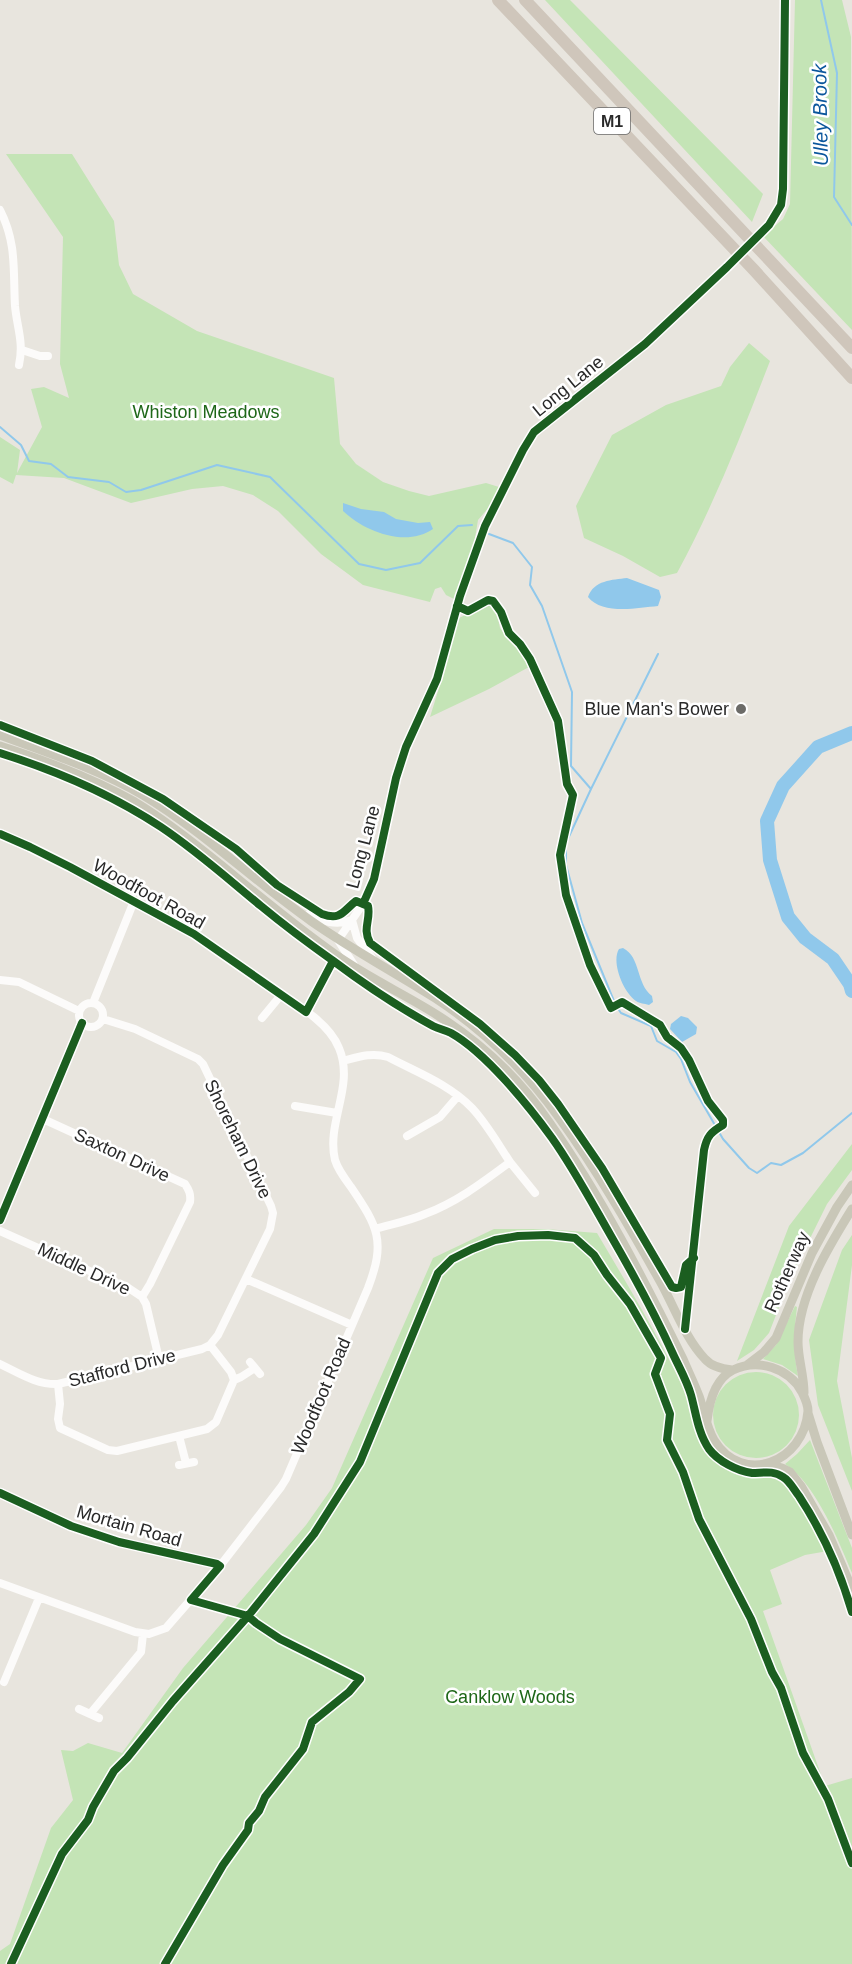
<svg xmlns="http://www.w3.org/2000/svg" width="852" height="1964" font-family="Arial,sans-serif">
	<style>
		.green { fill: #c4e4b6 }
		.water { fill: #90c8eb }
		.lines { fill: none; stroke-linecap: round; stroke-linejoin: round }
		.stream { stroke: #90c8eb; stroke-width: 2 }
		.river { stroke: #90c8eb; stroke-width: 14 }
		.minor { stroke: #fcfbfa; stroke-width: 8 }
		.major { stroke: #c9c7b8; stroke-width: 9 }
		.highway { stroke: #cfc6bb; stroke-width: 12 }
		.cycleway-casing { stroke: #fff; stroke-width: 11 }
		.cycleway { stroke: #1b5e20; stroke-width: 8 }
		.poi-dot { fill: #6c6b68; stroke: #fff; stroke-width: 2 }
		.labels { text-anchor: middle; stroke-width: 5; stroke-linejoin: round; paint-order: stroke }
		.shield { fill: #fff; stroke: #696969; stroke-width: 1.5 }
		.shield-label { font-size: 16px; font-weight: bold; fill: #292929 }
		.street-label { font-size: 18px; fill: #292929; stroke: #fff }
		.park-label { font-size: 18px; fill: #1e6718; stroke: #fff }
		.poi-label { font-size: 18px; fill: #292929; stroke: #fff; text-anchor: end }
		.water-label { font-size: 20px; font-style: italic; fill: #0a569c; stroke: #fff }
	</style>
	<rect width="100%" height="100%" fill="#e8e5de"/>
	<path class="green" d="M 545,0 L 570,0 L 763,194 L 752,222 Z
		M 795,0 L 842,0 L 851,37 L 852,330 L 763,236 L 783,219 L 790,204 Z
		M 6,154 L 72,154 L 114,221 L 119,265 L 133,294 L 197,331 L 334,378 L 340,444 L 356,464 L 383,482 L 409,491 L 429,496 L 486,483 L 499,487 L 490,506 L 478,520 L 474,544 L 454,599 L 446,595 L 441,587 L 435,589 L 430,602 L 363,585 L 321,554 L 278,511 L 253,495 L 223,486 L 192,489 L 131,503 L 64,478 L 16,475 L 13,484 L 0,477 L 0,437 L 20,450 L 17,473 L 42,427 L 31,389 L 44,387 L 69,398 L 60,364 L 63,237 Z
		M 749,343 L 770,361 C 742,433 714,505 677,573 L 660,577 L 623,556 L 584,538 L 576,506 L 612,435 L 666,405 L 721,386 L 730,367 Z
		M 490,603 L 497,613 L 500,628 L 508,639 L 517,647 L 529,667 L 489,689 L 430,717 L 443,675 L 454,626 L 459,618 Z
		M 852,1144 L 852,1170 L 827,1204 L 790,1279 L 769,1333 L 754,1350 L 737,1361 L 789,1226 Z
		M 494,1229 L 546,1229 L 597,1233 C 626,1282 656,1332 681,1383 C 691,1403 690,1430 704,1447 C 716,1461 735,1477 754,1476 C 765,1476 775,1474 784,1481 C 797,1490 819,1535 828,1551 L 805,1555 L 770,1570 L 782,1604 L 763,1611 L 825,1786 L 852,1778 L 852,1964 L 0,1964 L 0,1951 L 10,1944 L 51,1828 L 73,1800 L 61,1750 L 73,1751 L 88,1743 L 122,1753 L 183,1668 L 306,1525 L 332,1488 L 433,1258 Z
		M 852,1235 L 852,1265 L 837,1381 L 852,1458 L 852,1491 L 818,1405 L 809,1340 L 842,1250 Z
		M 795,1306 L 797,1307 C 794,1333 793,1351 798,1376 L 782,1365 L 763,1359 L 776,1345 Z
		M713 1415a43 43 0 1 1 86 0a43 43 0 1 1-86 0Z
		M 810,1440 L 852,1548 L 852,1573 C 838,1540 816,1484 785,1464 L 797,1454 Z"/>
	<path class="water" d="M 343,503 L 361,509 L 384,512 L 396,519 L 418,523 L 430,522 L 433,529 C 405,548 364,531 343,511 Z
		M 627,578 L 659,590 L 661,597 L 658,606 C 637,608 602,615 588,597 C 594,580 612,580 627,578 Z
		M 623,948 C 641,957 636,984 652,996 L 653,1002 L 649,1005 C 644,1003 640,1004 636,1001 C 623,992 611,962 619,949 Z
		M 681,1016 L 688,1018 L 697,1027 L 696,1034 L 682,1042 L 670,1029 L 671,1024 Z"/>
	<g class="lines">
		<path class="stream" d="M 821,0 L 837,73 L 834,197 L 852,225
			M 0,427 L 21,445 L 29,461 L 51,464 L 68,477 L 109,482 L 126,492 L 141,490 L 217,465 L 270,477 L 359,564 L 386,570 L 420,563 L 458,526 L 472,525
			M 489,534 L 513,543 L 532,567 L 530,585 L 542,606 L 572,692 L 571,766 L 591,789 L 566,843 L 566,865 L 582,923 L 616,1006 L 621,1013 L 651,1026 L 657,1041 L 676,1052 L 681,1059 L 690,1082 L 723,1139 L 749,1168 L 757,1173 L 771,1163 L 781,1165 L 803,1153 L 852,1113
			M 591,789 L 658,654"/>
		<path class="river" d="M 852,733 L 818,747 L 783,786 L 767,821 L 770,860 L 788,917 L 805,938 L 833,959 L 850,984 L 852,991"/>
		<path class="minor" d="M 0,210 C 17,243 13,271 15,306 C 17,328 24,342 19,365
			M 22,350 L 40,356 L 48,356
			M 0,834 C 41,851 79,872 118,893 C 143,906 170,919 194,935 C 218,950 241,968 265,984 C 289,1000 328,1020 339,1048 C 355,1086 326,1122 335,1160 C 338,1170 345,1179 351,1187 C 378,1227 386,1241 368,1288 L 286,1479 L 281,1487 L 220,1566 L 166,1628 L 149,1634 L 135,1632 L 0,1583
			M 308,915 C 323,921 336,926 352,920
			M 352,920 L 357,938 L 372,958
			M 354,965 L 338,940 L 363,904 L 374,879 L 396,778 L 406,747 L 437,679 L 460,596 L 485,526 L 523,450 L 534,432 L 645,344 L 727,267 L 769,225 L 781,205 L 783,189 L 785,0
			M 0,980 L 19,982 L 79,1011
			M79 1015a12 12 0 1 1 24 0a12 12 0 1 1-24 0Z
			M 93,1003 L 134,901
			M 262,1018 L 281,995
			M 343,1061 C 358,1057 372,1052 388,1057 C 416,1072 449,1084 472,1108 C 487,1124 498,1144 510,1162 C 483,1182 457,1202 425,1214 C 409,1221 392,1224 375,1229
			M 295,1106 L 337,1113
			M 43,1119 L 185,1184 C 189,1190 191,1194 190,1202 L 150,1284 L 142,1297
			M 407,1136 L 440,1117 L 458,1096
			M 510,1162 L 535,1193
			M 0,1220 L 82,1023
			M 0,1231 L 130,1289 L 142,1297 L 146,1304 L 159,1359
			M 246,1279 L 352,1325
			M 250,1362 L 260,1374
			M 0,1364 C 19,1373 37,1385 58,1384 L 202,1349 L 210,1345 L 218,1335 L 270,1229 L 273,1213 L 271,1206 L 203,1064 L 198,1059 L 135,1029 L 103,1019
			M 234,1380 L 241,1377 L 255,1368
			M 58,1384 L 60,1404 L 58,1419 L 60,1428 L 108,1450 L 117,1451 L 207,1429 L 216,1422 L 234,1380 L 231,1372 L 210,1345
			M 179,1436 L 186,1463
			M 179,1465 L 194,1462
			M 0,1493 L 71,1526 L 119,1542 L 210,1562 L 220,1566
			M 4,1682 L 39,1598
			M 79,1709 L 99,1718
			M 90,1714 L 141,1652 L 143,1634"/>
		<path class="major" d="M 0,735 C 49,753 98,769 143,795 C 203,831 254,881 311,921 C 351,949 394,972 435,998 C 484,1030 526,1071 560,1119 C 597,1170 629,1226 660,1281 C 674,1306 685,1338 705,1359 C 712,1367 722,1369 732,1370
			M 0,746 C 47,761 92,778 135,802 C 165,820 194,843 221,865 C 259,896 296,927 336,955 C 367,977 402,993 434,1013 C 479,1041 519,1078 549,1122 C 601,1196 643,1278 683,1359 C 688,1371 694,1383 699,1396 C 704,1410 706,1427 714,1440 C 743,1487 804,1462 808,1411 C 808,1405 805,1398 802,1392 C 789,1368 758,1358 733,1370 C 715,1379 709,1403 707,1421
			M 747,1365 L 764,1352 L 776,1338 L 812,1253 L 837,1207 L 852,1185
			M 804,1393 C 804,1375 798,1359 798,1342 C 798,1296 829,1246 852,1209
			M 808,1413 L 817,1442 L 852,1535
			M 768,1464 L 782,1468 L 790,1472 L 801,1486 L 829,1535 L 852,1589"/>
		<path class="highway" d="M 498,0 L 754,270 L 852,378
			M 525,0 L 852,348"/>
		<g class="cycleway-casing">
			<path id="cycleway" d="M 457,606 L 468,611 L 488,600 L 493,601 L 501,612 L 509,633 L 520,644 L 530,659 L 558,721 L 567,784 L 573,795 L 560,855 L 566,895 L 590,965 L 611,1008 L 622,1002 L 660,1025 L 667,1037 L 681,1048 L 689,1060 L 708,1101 L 723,1120 L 723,1125 C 711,1132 707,1136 704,1150 L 685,1329
				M 0,725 L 92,761 L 163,799 L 236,849 L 277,885 L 322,914 C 341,921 343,911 356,901 L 368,906 C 371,920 362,928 370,943 L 480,1024 L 515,1055 L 539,1080 L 558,1104 L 602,1168 L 672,1287 L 676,1288 L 681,1287 L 686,1265 L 694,1258
				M 0,753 C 57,771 111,794 161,827 C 197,851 228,879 261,906 C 284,925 308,943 332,960 C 364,984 398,1007 433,1026 C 439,1029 445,1030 451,1033 C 485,1052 529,1106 552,1138 C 574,1169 592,1203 611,1236 C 633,1274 655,1314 673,1354 C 679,1367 687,1381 691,1395 C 696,1413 698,1433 709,1449 C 718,1461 737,1471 752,1473 C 763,1473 773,1470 783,1477 C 790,1481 794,1490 799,1496 C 822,1531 840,1571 852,1612
				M 0,834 L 30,847 L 70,867 L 194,934 L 306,1012 L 333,961
				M 363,904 L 374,879 L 396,778 L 406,747 L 437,679 L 460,596 L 485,526 L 523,450 L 534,432 L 645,344 L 727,267 L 769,225 L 781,205 L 783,189 L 785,0
				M 0,1220 L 82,1023
				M 0,1493 L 71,1526 L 119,1542 L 217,1564 L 220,1566 L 191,1600 L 248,1616 L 256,1623 L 280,1639 L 360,1679 L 349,1692 L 312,1722 L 303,1749 L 265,1797 L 259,1811 L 249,1823 L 248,1830 L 223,1865 L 165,1964
				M 11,1964 L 62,1854 L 88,1820 L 93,1807 L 114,1771 L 127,1758 L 173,1701 L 248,1616 L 314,1534 L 360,1462 L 438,1273 L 452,1259 L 472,1249 L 495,1240 L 518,1236 L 548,1235 L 575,1238 L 594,1255 L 607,1275 L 630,1304 L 661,1358 L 655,1374 L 670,1414 L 667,1440 L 683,1472 L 699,1519 L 751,1619 L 772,1672 L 781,1688 L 803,1753 L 828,1799 L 852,1863"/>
		</g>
		<use href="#cycleway" class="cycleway"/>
	</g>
	<circle class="poi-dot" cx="741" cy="709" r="6"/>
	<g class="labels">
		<rect class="shield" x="594" y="108" width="36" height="26" rx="4.5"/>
		<g class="shield-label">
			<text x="612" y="127">M1</text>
		</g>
		<g class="street-label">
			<text transform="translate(568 386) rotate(-39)" y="6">Long Lane</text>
			<text transform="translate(363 847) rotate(-75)" y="6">Long Lane</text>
			<text transform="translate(149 894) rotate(29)" y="6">Woodfoot Road</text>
			<text transform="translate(238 1139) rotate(64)" y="6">Shoreham Drive</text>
			<text transform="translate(122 1155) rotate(25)" y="6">Saxton Drive</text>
			<text transform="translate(84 1269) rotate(25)" y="6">Middle Drive</text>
			<text transform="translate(787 1272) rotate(-66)" y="6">Rotherway</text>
			<text transform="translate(122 1368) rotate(-14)" y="6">Stafford Drive</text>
			<text transform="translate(321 1396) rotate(-67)" y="6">Woodfoot Road</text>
			<text transform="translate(129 1526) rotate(16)" y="6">Mortain Road</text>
		</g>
		<g class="park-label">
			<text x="206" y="418">Whiston Meadows</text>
			<text x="510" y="1703">Canklow Woods</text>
		</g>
		<g class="poi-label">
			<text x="729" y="715">Blue Man's Bower</text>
		</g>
		<g class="water-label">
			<text transform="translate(820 115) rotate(-91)" y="7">Ulley Brook</text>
		</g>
	</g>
</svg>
